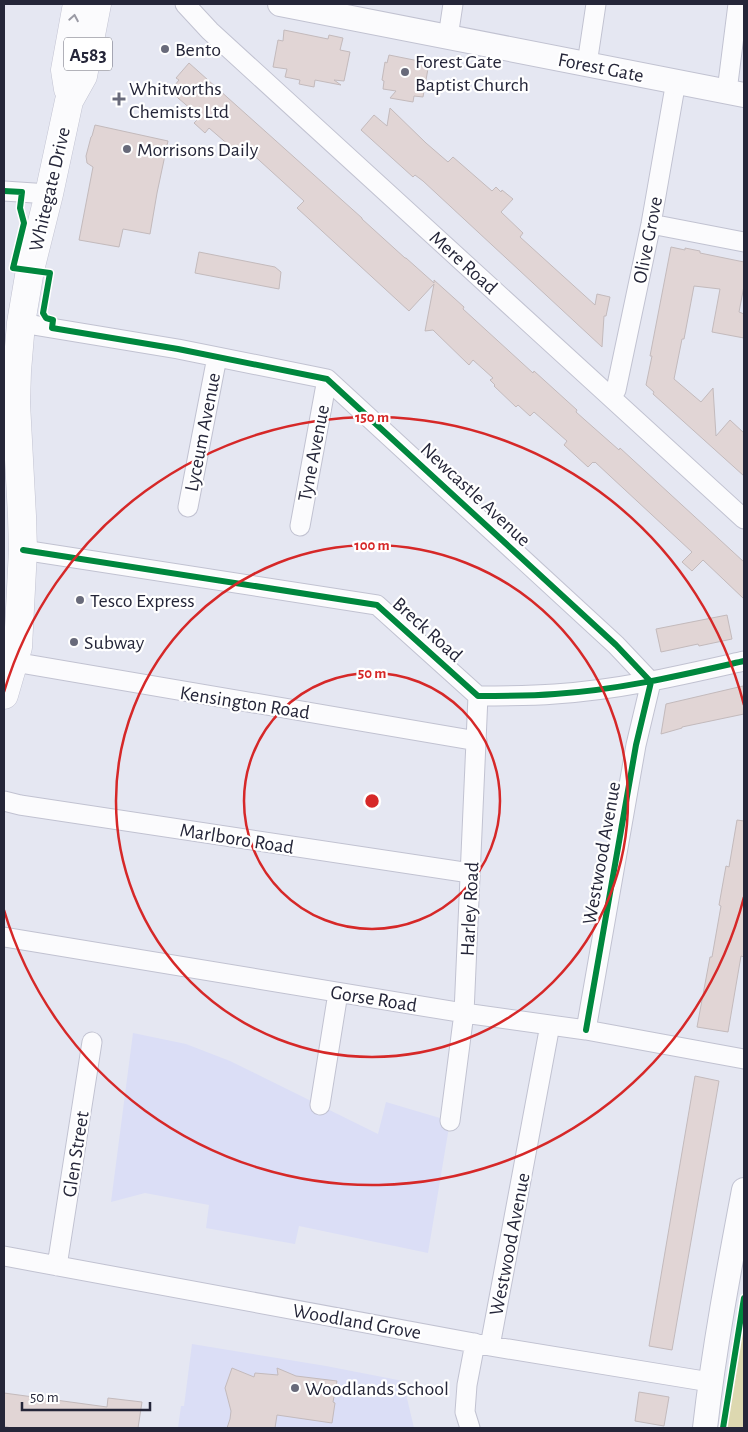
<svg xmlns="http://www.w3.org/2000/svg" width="748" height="1432" font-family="'Alegreya Sans',sans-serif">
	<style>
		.built { fill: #dbdef6 }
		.green { fill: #ddd8b0 }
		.building { fill: #e1d5d5; stroke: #c3babc }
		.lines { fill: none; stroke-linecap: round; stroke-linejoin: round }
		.minor-casing { stroke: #c1c2d1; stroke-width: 21 }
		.tertiary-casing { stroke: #c1c2d1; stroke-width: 26 }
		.primary-casing { stroke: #c1c2d1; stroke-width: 29 }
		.minor { stroke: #fbfbfd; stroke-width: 19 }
		.tertiary { stroke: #fbfbfd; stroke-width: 24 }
		.primary { stroke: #fbfbfd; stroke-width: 28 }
		.cycleway-casing { stroke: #fff; stroke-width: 9 }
		.cycleway { stroke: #00873e; stroke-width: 6 }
		.oneway { stroke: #9b9ba5 }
		.ring { fill: none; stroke: #d62828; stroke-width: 2.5 }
		.poi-dot { fill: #686a7a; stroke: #fff; stroke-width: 2 }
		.labels { text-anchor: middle; stroke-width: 4.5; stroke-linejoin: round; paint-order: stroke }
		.shield { fill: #fff; stroke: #666774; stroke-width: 1 }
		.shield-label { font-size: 19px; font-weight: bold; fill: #252639 }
		.poi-label { font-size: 20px; fill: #252639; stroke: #fff; text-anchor: start }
		.street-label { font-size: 20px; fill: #252639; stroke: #fff }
		.centre { fill: #d62828; stroke: #fff; stroke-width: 2.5 }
		.ring-label { font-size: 15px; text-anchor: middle; font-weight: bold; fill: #d62828; stroke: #fff; stroke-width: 4.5; stroke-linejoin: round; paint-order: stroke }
	</style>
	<rect width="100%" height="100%" fill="#e5e7f2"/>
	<path class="built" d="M 133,1033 L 186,1044 L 230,1061 L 378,1134 L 386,1102 L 450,1121 L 428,1253 L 299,1226 L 295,1244 L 206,1228 L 209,1205 L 145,1193 L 111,1202 Z
		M 192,1344 L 326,1366 L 403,1381 L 414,1428 L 178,1428 L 181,1406 L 184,1406 Z"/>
	<path class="green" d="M 742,1311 L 744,1312 L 744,1428 L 723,1428 Z"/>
	<path class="building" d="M 284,30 L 328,39 L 329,35 L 343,38 L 340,50 L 350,52 L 344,81 L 334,80 L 341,85 L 315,80 L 314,87 L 299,84 L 300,80 L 285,77 L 287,69 L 273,67 L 278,40 L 283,41 Z
		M 389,55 L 429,63 L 423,97 L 414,96 L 413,102 L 390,98 L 396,91 L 383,89 L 384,81 L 382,80 L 385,62 L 387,63 Z
		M 189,63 L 362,218 L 362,219 L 405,258 L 406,258 L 434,283 L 434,280 L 464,307 L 463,309 L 533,373 L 534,371 L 577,410 L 576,412 L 585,420 L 619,450 L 620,448 L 744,562 L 744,599 L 703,560 L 692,571 L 682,562 L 692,552 L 610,476 L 595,462 L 594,463 L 593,462 L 588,467 L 564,445 L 567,441 L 534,412 L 530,416 L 518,405 L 516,407 L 494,386 L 495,385 L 490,380 L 493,378 L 473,360 L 469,365 L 433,330 L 425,331 L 434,284 L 409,311 L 297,208 L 304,201 L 249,151 L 245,155 L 240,150 L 238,153 L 209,128 L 205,133 L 194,123 L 200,117 L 170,91 L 179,80 L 176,78 Z
		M 390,108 L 426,143 L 448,162 L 453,157 L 492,191 L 496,187 L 501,192 L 502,190 L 513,199 L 501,212 L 523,233 L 520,237 L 595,305 L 597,294 L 610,297 L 606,316 L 604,316 L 602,347 L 423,181 L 415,175 L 413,177 L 361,130 L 374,115 L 387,126 Z
		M 95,125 L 168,141 L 157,193 L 150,234 L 123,229 L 119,247 L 79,240 L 93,167 L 87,163 L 86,156 L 91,137 L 92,136 Z
		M 671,247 L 685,250 L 685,248 L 700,251 L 700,253 L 744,262 L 744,286 L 739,312 L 744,314 L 744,338 L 712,332 L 720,289 L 694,286 L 684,339 L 682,339 L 674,379 L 701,402 L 713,388 L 716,436 L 730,420 L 744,433 L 744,476 L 653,394 L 654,392 L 646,385 L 652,356 L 650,356 Z
		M 199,252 L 275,267 L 281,272 L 279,289 L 195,273 Z
		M 727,615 L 732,639 L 699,646 L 698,644 L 661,652 L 656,629 Z
		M 743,686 L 744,695 L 744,714 L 682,727 L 682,728 L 661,734 L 666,704 Z
		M 737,820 L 744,821 L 744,957 L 741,956 L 728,1032 L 697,1027 L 710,957 L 712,957 L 721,906 L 719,905 L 726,866 L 729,867 Z
		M 695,1076 L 719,1081 L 672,1350 L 649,1346 Z
		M 232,1368 L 254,1377 L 255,1373 L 278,1375 L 277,1368 L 296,1376 L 337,1381 L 333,1402 L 335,1403 L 332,1423 L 277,1415 L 275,1428 L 227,1428 L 230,1419 L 231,1411 L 225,1388 Z
		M 639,1392 L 669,1397 L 664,1426 L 635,1421 Z
		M 4,1393 L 107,1407 L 108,1398 L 142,1402 L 138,1428 L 11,1428 L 4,1426 Z"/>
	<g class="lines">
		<g class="minor-casing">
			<path id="minor" d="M 185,4 L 210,31 L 744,519
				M 448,37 L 453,4
				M 587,64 L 596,4
				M 727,91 L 738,4
				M 4,191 L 49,194
				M 651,224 L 744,242
				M 21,323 L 178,349 L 327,379 L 616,645 L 651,682
				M 611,397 L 616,390 L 651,224 L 676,81
				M 188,507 L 217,357
				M 300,526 L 327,379
				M 23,550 L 377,605 L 478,696 C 504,696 530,696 555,694 C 619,690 682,675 744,661
				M 14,662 L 477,741
				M 4,801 L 20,805 L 470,873
				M 4,937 L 464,1013 L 586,1030 L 744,1059
				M 586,1030 L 636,745 L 651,682
				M 320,1105 L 338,993
				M 450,1121 L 464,1013 L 478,696
				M 4,1256 L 490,1346 L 710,1382
				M 57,1266 L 92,1042
				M 490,1346 L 550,1025
				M 470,1428 L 465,1412 L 467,1385 L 475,1343"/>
		</g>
		<g class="tertiary-casing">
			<path id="tertiary" d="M 280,4 L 744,95
				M 705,1428 C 714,1348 729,1269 744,1190"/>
		</g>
		<g class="primary-casing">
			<path id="primary" d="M 68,89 L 65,70 L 77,4
				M 4,695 L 18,647 L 23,550 L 22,516 L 16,403 L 17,371 L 21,323 L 30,270 L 49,194 L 69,101 L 83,76 L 97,4"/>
		</g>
		<use href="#minor" class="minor"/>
		<use href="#tertiary" class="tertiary"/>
		<use href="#primary" class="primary"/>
		<g class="cycleway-casing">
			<path id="cycleway" d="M 4,191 L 22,192 L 20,208 L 24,223 L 13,268 L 50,273 L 43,313 L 46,318 L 53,320 L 52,328 L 178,349 L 327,379 L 616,645 L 651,682
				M 23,550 L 377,605 L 478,696 C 504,696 530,696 555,694 C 619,690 682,675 744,661
				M 586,1030 L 636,745 L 651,682
				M 723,1428 L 744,1298"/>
		</g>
		<use href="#cycleway" class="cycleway"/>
	</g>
	<defs><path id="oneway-chevron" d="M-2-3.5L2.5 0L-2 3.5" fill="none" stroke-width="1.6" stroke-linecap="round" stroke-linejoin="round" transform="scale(1.25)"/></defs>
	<use class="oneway" href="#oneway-chevron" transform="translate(74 18) rotate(-80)"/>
	<g class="ring">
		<circle cx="372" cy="801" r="128"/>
		<circle cx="372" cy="801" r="256"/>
		<path d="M744 897A384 384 0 0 1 4 910M4 692A384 384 0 0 1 744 705"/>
	</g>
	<g class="poi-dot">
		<circle cx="165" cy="49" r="5"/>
		<circle cx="405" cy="72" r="5"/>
		<path d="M116.5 91.5h5v5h5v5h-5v5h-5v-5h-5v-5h5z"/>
		<circle cx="127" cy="149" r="5"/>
		<circle cx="80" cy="600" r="5"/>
		<circle cx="74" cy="642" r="5"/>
		<circle cx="295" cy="1388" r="5"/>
	</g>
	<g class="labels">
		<rect class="shield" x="64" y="37.5" width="48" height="33" rx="4"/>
		<g class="shield-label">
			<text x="88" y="61">A583</text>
		</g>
		<g class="poi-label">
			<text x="175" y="56">Bento</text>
			<text x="415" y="68">Forest Gate<tspan x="415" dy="23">Baptist Church</tspan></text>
			<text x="129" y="95">Whitworths<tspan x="129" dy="23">Chemists Ltd</tspan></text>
			<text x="137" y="156">Morrisons Daily</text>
			<text x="90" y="607">Tesco Express</text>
			<text x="84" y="649">Subway</text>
			<text x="305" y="1395">Woodlands School</text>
		</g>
		<g class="street-label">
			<text transform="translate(601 67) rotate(11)" y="7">Forest Gate</text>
			<text transform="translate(49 189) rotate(-77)" y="7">Whitegate Drive</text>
			<text transform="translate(647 240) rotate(-79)" y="7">Olive Grove</text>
			<text transform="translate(464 262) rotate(42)" y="7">Mere Road</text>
			<text transform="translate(202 432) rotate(-79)" y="7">Lyceum Avenue</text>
			<text transform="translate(313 453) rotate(-79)" y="7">Tyne Avenue</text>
			<text transform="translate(476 494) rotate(43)" y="7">Newcastle Avenue</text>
			<text transform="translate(428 629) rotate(42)" y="7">Breck Road</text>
			<text transform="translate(245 702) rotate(9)" y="7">Kensington Road</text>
			<text transform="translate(237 838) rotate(9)" y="7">Marlboro Road</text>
			<text transform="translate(601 853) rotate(-80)" y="7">Westwood Avenue</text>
			<text transform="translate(469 909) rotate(-87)" y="7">Harley Road</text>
			<text transform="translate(374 998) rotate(9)" y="7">Gorse Road</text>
			<text transform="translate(75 1154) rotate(-81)" y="7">Glen Street</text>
			<text transform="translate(509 1244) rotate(-79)" y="7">Westwood Avenue</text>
			<text transform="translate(357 1321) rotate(10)" y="7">Woodland Grove</text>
		</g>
	</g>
	<circle cx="372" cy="801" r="8" class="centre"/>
	<g class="ring-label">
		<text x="372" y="422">150 m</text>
		<text x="372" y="550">100 m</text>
		<text x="372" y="678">50 m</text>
	</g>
	<rect width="748" height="1432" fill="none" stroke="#252639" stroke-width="10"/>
	<path d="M22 1402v8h128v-8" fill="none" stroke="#252639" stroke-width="2.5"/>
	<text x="30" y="1402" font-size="15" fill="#252639" stroke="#ffffff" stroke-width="4" paint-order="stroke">50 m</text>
</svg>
